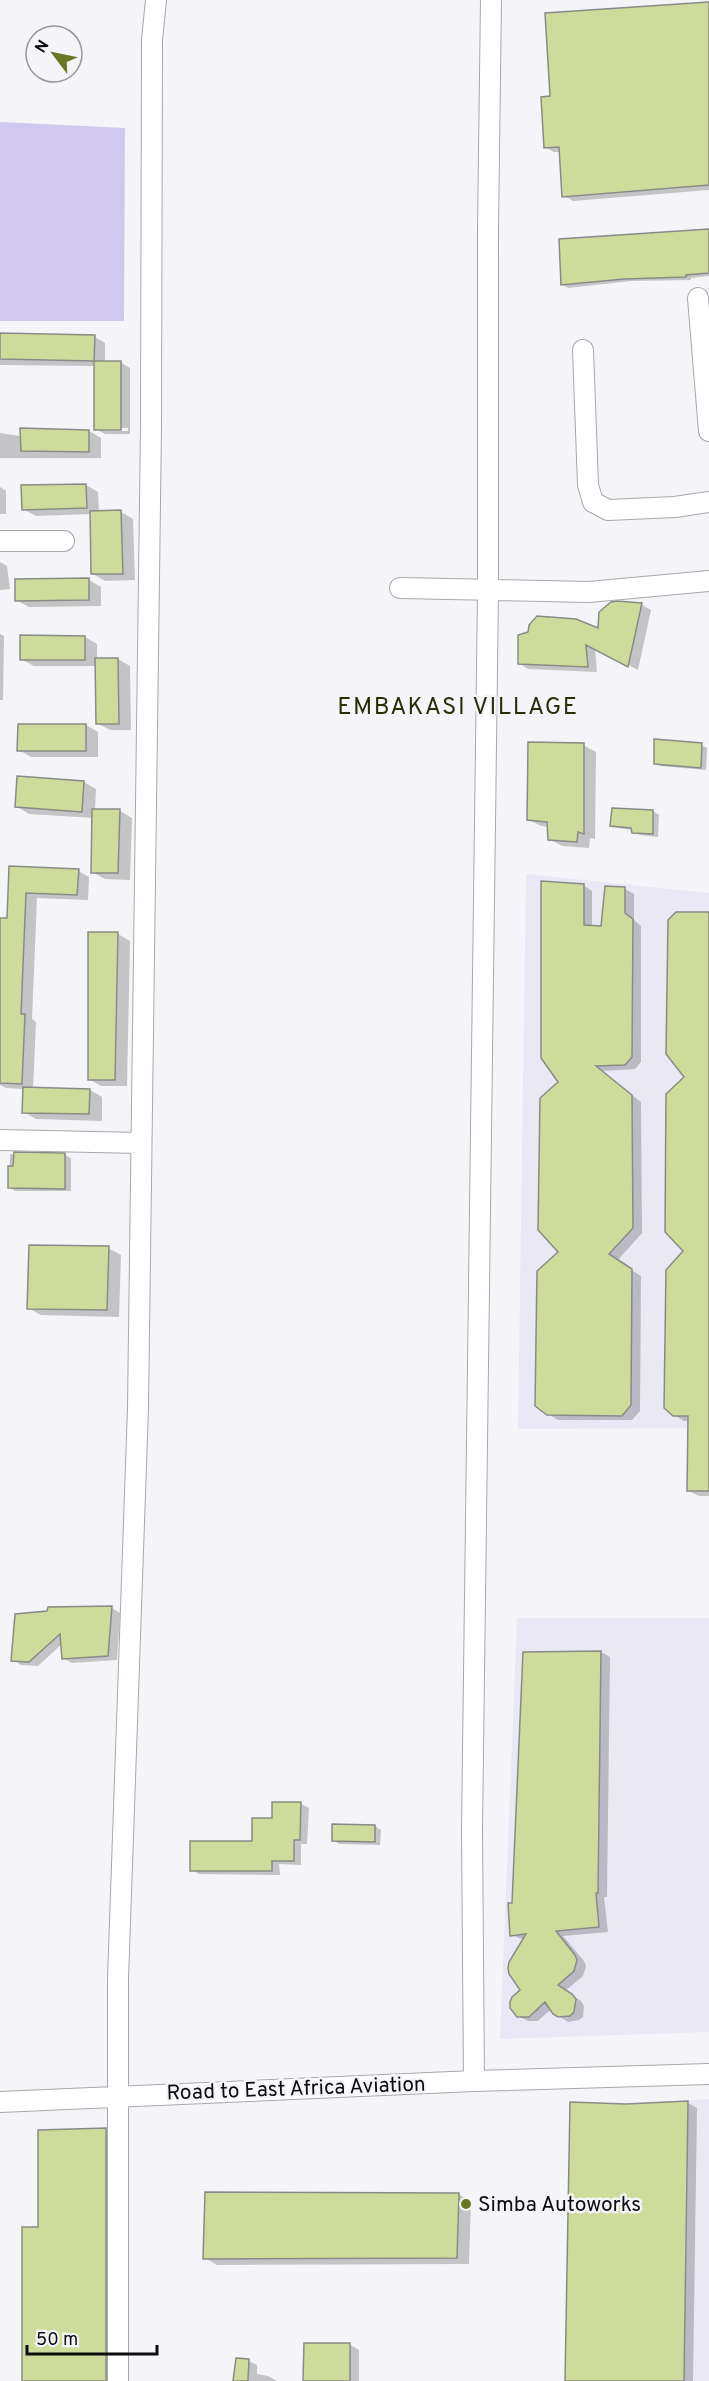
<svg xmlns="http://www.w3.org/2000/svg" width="709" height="2381" font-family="Overpass,sans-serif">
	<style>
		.built { fill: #eae8f4 }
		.green { fill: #d0c8ee }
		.shadow { fill: #0003; fill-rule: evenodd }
		.building { fill: #cedc9b; stroke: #8a8b87; stroke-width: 1.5 }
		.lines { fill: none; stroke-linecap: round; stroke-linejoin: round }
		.street-casing { stroke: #a8a8ac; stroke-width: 22 }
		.street { stroke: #fff; stroke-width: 20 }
		.poi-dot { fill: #6a7825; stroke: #f5f5f9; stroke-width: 2 }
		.labels { text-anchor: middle; stroke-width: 5; stroke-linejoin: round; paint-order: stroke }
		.street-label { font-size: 21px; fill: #0d0c0e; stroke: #f5f5f9 }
		.poi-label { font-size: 21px; fill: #0d0c0e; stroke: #f5f5f9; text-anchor: start }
		.quarter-label { font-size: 24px; letter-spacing: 1.5px; fill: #282e06; stroke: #f5f5f9 }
	</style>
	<rect width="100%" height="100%" fill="#f5f5f9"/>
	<path class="built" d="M 526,874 L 709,893 L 709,1428 L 518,1429 Z
		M 517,1618 L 709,1618 L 709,2032 L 500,2039 Z
		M 709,2099 L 709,2381 L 565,2381 L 570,2102 L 625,2104 Z"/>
	<path class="green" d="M 0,122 L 125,128 L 124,321 L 0,321 Z"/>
	<path class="shadow" d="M 709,4 L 709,190 L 573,201 L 564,196 L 561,152 L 554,152 L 545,147 L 551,97 Z
		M 709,230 L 709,276 L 691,278 L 691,280 L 631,281 L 568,288 L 562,284 Z
		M 0,333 L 95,337 L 105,343 L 105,363 L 120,362 L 130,368 L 130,434 L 105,434 L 96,429 L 96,366 L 0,365 ZM 103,428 L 128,428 L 128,431 L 103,431 Z
		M 20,430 L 89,431 L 101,438 L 101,458 L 0,458 L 0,433 L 20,436 Z
		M 86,485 L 98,492 L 99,512 L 121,512 L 133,519 L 135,580 L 105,581 L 93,574 L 91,514 L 36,516 L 23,509 Z
		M 0,487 L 6,491 L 6,514 L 0,514 Z
		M 0,562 L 7,566 L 10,589 L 0,590 Z
		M 89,580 L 101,587 L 101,606 L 29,607 L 16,600 Z
		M 611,604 L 642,605 L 651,610 L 638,670 L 595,648 L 597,672 L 528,669 L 519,663 L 600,630 Z
		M 0,634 L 4,636 L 3,700 L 0,700 Z
		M 22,637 L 85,637 L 97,644 L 97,660 L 118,659 L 130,666 L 131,730 L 110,730 L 97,723 L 96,666 L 34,666 L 21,659 Z
		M 86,725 L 98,732 L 98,757 L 31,757 L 19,750 Z
		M 583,745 L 596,752 L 595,839 L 590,838 L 589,848 L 562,846 L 549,839 L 549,827 L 541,826 L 528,819 Z
		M 701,745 L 707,748 L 706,770 L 661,766 L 655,763 Z
		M 19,778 L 84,782 L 96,789 L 95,810 L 120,811 L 132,818 L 130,880 L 105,879 L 92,872 L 94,818 L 29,814 L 16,806 Z
		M 653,811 L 659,815 L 658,837 L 640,835 L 633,830 L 618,828 L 612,825 Z
		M 10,868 L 78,871 L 89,877 L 88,900 L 37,898 L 32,1019 L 36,1022 L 33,1089 L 90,1090 L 102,1097 L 102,1121 L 36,1119 L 24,1112 L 24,1089 L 6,1088 L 0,1085 L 0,919 L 8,919 Z
		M 583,885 L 592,891 L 592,927 L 602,927 L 625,889 L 634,894 L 634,920 L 641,926 L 641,1062 L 635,1069 L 602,1071 L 641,1102 L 642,1233 L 617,1261 L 641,1276 L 640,1411 L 632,1420 L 558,1420 L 548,1414 L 560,1252 L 560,1082 Z
		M 709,914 L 709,1496 L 699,1496 L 689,1491 L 689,1421 L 684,1421 L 674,1415 L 685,1251 L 686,1077 Z
		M 118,934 L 130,941 L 127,1086 L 101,1086 L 89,1079 Z
		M 10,1154 L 65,1155 L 71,1158 L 71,1191 L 15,1191 L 9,1187 Z
		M 108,1248 L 121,1255 L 119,1317 L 41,1315 L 28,1308 Z
		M 112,1608 L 120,1613 L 117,1660 L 72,1663 L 63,1658 L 62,1644 L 38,1666 L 21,1665 L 13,1660 L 17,1615 Z
		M 601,1652 L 610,1657 L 607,1897 L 604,1897 L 608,1932 L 563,1936 L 584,1961 L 586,1966 L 583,1976 L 565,1991 L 581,2001 L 584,2006 L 583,2017 L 579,2020 L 568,2022 L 554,2013 L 551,2009 L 538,2021 L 528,2021 L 518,2016 L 522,1990 L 524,1940 L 512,1935 L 514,1904 Z
		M 273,1803 L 301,1804 L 309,1808 L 307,1844 L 301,1844 L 301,1865 L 279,1864 L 280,1875 L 199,1874 L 192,1870 L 253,1843 L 273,1820 Z
		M 375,1826 L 381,1830 L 380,1845 L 339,1844 L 333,1840 Z
		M 688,2103 L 697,2108 L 693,2381 L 567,2381 L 626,2105 Z
		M 106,2129 L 118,2136 L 118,2381 L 24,2381 L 39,2229 Z
		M 458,2194 L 471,2201 L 469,2264 L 217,2265 L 205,2258 Z
		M 349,2344 L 359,2350 L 359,2381 L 305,2381 Z
		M 249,2361 L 257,2365 L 257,2374 L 268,2376 L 277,2381 L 235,2381 Z"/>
	<path class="building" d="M 709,2 L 709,185 L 562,197 L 559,147 L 544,148 L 541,97 L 550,96 L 545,13 Z
		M 709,229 L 709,273 L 686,275 L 686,277 L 624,279 L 561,285 L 559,239 Z
		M 0,333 L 95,335 L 94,361 L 0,359 Z
		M 94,361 L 121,361 L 121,430 L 94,430 Z
		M 20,428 L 89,430 L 89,452 L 21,451 Z
		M 86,484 L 87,508 L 22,510 L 21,485 Z
		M 121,510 L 123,574 L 91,574 L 90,511 Z
		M 89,578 L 89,600 L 15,601 L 15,579 Z
		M 617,601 L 642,603 L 628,667 L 586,645 L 588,667 L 518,664 L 518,635 L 528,632 L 529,625 L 537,616 L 576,619 L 598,628 L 599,612 L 611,602 Z
		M 20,635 L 85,636 L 85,660 L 20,660 Z
		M 95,658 L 118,658 L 119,724 L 96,724 Z
		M 18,724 L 86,724 L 86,751 L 17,751 Z
		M 654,739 L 702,743 L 701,768 L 654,764 Z
		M 528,742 L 584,743 L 584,834 L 578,832 L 577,842 L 548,840 L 547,822 L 527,820 Z
		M 17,776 L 84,781 L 82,812 L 15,807 Z
		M 612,808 L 653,810 L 653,834 L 632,833 L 631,828 L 610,826 Z
		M 92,809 L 120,809 L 118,873 L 91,873 Z
		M 9,866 L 79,869 L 77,895 L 26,893 L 21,1014 L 25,1014 L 22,1084 L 0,1083 L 0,918 L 7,918 Z
		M 541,881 L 584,884 L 584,925 L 601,926 L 605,886 L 625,887 L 625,913 L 633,919 L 632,1057 L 625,1065 L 596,1066 L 632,1095 L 633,1228 L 609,1254 L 632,1269 L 631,1405 L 622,1416 L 547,1415 L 535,1406 L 537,1271 L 558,1252 L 538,1230 L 540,1098 L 558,1082 L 541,1058 Z
		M 676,912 L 709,912 L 709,1491 L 687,1491 L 688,1416 L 673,1416 L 664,1408 L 666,1270 L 683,1251 L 665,1232 L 666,1094 L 684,1077 L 666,1054 L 668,920 Z
		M 88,932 L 118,932 L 115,1080 L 88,1080 Z
		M 23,1087 L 90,1089 L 89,1114 L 22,1113 Z
		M 14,1152 L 65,1153 L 65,1189 L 8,1188 L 8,1166 L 13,1166 Z
		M 29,1245 L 109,1246 L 107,1310 L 27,1309 Z
		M 112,1606 L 108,1656 L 62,1659 L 60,1634 L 29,1662 L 11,1661 L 15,1614 L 47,1611 L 48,1607 Z
		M 601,1651 L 598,1893 L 596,1893 L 599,1927 L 556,1931 L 575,1955 L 577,1960 L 574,1971 L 558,1985 L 572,1994 L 576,1999 L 574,2012 L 570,2016 L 558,2017 L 553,2014 L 545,2002 L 529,2017 L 517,2017 L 510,2008 L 510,2002 L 512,1997 L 520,1990 L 509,1974 L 508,1968 L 509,1962 L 526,1934 L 510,1936 L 508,1903 L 512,1903 L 523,1652 Z
		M 272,1802 L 301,1802 L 300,1840 L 294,1840 L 294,1861 L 272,1861 L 272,1871 L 190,1871 L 190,1841 L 252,1841 L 252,1818 L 272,1818 Z
		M 332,1824 L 375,1825 L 375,1842 L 332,1841 Z
		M 688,2101 L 684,2381 L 565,2381 L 570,2102 L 626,2104 Z
		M 106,2128 L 106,2381 L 22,2381 L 22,2227 L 38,2227 L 38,2130 Z
		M 205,2192 L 459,2193 L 457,2258 L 203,2259 Z
		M 304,2343 L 350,2343 L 350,2381 L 303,2381 Z
		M 236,2358 L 249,2359 L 248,2381 L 233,2381 Z"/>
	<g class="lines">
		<g class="street-casing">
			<path id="street" d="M 698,298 L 709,431
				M 583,350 L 588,485 L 593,502 L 608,510 L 675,507 L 709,502
				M 0,541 L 64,541
				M 400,588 L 589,592 L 709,581
				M 0,1140 L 141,1143
				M 474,2081 L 472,1830 L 488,590 L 488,229 L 491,0
				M 0,2102 L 474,2081 L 709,2074
				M 118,2381 L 118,1979 L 138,1408 L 151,426 L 152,40 L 156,0"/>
		</g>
		<use href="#street" class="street"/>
	</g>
	<circle class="poi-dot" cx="466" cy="2204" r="6"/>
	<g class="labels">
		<g class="street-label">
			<text transform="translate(296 2088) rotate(-2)" y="7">Road to East Africa Aviation</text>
		</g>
		<g class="poi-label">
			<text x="478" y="2211">Simba Autoworks</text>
		</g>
		<g class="quarter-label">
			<text x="458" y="714">EMBAKASI VILLAGE</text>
		</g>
	</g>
	<g transform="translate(54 54) rotate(302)"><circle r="28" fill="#f5f5f9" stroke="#98989b" stroke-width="1.5"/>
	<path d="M0-4.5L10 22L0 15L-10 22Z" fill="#6a7825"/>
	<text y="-9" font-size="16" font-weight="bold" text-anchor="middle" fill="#0d0c0e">N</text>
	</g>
	<path d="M27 2345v9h130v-9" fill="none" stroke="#0d0c0e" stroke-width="3"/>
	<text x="36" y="2345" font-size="18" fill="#0d0c0e" stroke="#f5f5f9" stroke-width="4.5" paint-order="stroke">50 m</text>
</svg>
